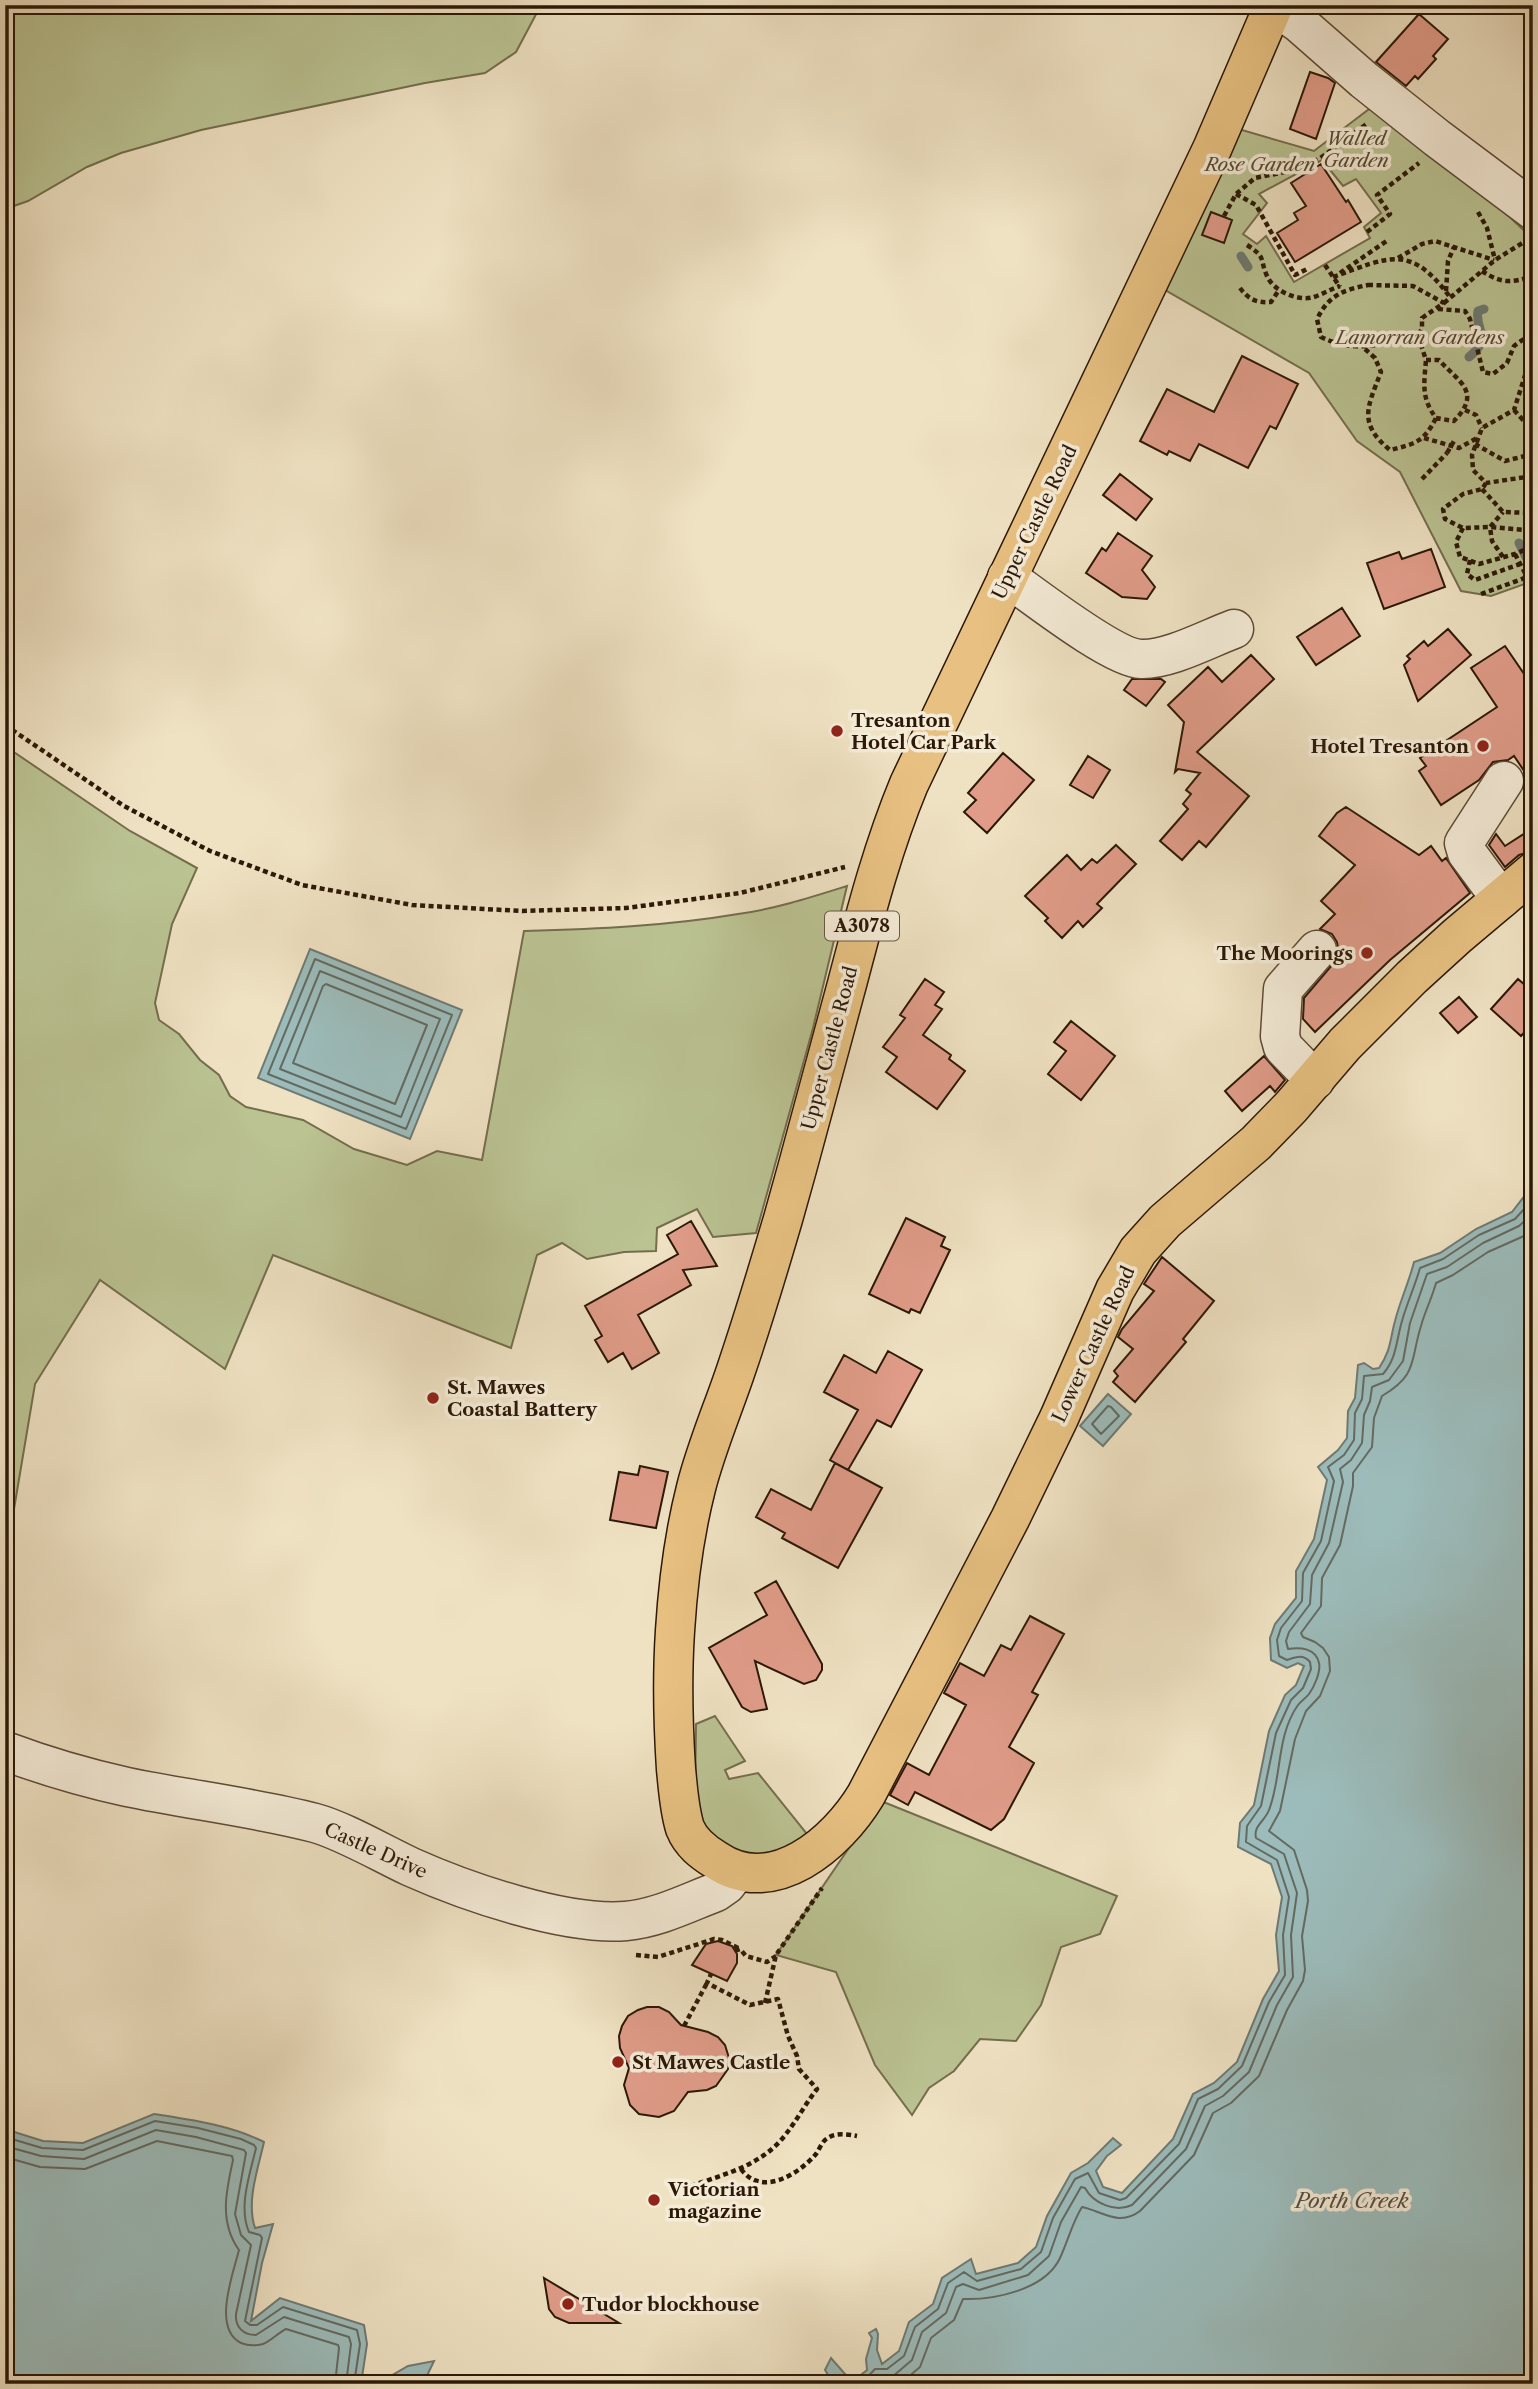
<svg xmlns="http://www.w3.org/2000/svg" width="1538" height="2389" font-family="'Libre Caslon Text',serif">
	<style>
		.green { fill: #bbc393; stroke: #746e4d; stroke-width: 2; fill-rule: evenodd }
		.water { fill: #9cbcbb; stroke: #6f7a73; stroke-width: 2 }
		.lines { fill: none; stroke-linecap: round; stroke-linejoin: round }
		.shore { stroke: #646a61; stroke-width: 2 }
		.stream { stroke: #6f7a73; stroke-width: 9 }
		.building { fill: #e09c89; stroke: #2c1807; stroke-width: 2 }
		.minor-casing { stroke: #5d4a36; stroke-width: 41 }
		.major-casing { stroke: #2c1807; stroke-width: 41 }
		.path { stroke: #2c1807; stroke-width: 4.5; stroke-dasharray: 5 3.5; stroke-linecap: butt }
		.minor { stroke: #f5ecd8; stroke-width: 38 }
		.major { stroke: #e8c182; stroke-width: 38 }
		.path-bridge { stroke: #2c1807; stroke-width: 4.5; stroke-dasharray: 5 3.5; stroke-linecap: butt }
		.poi-dot { fill: #8f2418; stroke: #f5ecd8; stroke-width: 2.5 }
		.labels { text-anchor: middle; stroke-width: 7; stroke-linejoin: round; paint-order: stroke }
		.shield { fill: #f5ecd8; stroke: #685846; stroke-width: 2 }
		.shield-label { font-size: 18px; font-weight: bold; fill: #2c1807 }
		.park-label { font-size: 19px; font-style: italic; fill: #574b31; stroke: #f5ecd8 }
		.street-label { font-size: 19px; fill: #2c1807; stroke: #f5ecd8 }
		.poi-label { font-size: 19px; font-weight: bold; fill: #2c1807; stroke: #f5ecd8; text-anchor: start }
		.water-label { font-size: 21px; font-style: italic; fill: #535146; stroke: #f5ecd8 }
	</style>
	<rect width="100%" height="100%" fill="#efe2c3"/>
	<filter id="stains"><feTurbulence type="fractalNoise" baseFrequency=".00286" numOctaves="4"/><feColorMatrix values="0 0 0 0 .2 0 0 0 0 .09 0 0 0 0 .02 0 0 0 .5 -.17"/></filter>
	<radialGradient id="worn" r=".72"><stop offset=".6" stop-color="#630" stop-opacity="0"/><stop offset="1" stop-color="#630" stop-opacity=".3"/></radialGradient>
	<path class="green" d="M 5,5 L 541,5 L 516,52 L 485,73 L 425,83 L 201,130 L 121,153 L 87,167 L 28,201 L 5,209 Z
		M 1377,103 L 1478,187 L 1533,239 L 1533,581 L 1491,596 L 1461,591 L 1400,472 L 1357,441 L 1309,373 L 1160,287 L 1235,128 L 1314,151 ZM 1322,160 L 1343,186 L 1356,179 L 1381,213 L 1364,227 L 1370,238 L 1294,282 L 1266,236 L 1257,244 L 1243,234 L 1267,203 L 1259,194 Z
		M 5,746 L 130,831 L 197,868 L 172,924 L 155,1003 L 159,1020 L 179,1034 L 200,1060 L 219,1075 L 230,1096 L 246,1107 L 303,1120 L 354,1149 L 407,1165 L 437,1151 L 482,1160 L 524,931 C 596,929 667,926 738,914 C 775,909 812,897 847,886 L 813,1028 L 756,1233 L 713,1237 L 697,1209 L 657,1228 L 656,1251 L 624,1252 L 587,1259 L 562,1243 L 537,1255 L 511,1348 L 273,1255 L 225,1369 L 100,1280 L 35,1384 L 13,1515 L 5,1519 Z
		M 715,1716 L 745,1761 L 725,1770 L 729,1779 L 758,1773 L 811,1839 L 750,1860 L 713,1843 L 695,1806 L 696,1724 Z
		M 881,1801 L 1117,1896 L 1100,1934 L 1061,1947 L 1041,2005 L 1016,2041 L 980,2039 L 954,2071 L 929,2088 L 912,2115 L 875,2065 L 836,1972 L 776,1955 Z"/>
	<path class="water" d="M 310,949 L 462,1010 L 410,1139 L 258,1078 Z
		M 1526,1194 L 1533,1207 L 1533,2384 L 834,2384 L 825,2370 L 831,2358 L 852,2382 L 867,2370 L 866,2359 L 872,2338 L 869,2333 L 876,2329 L 878,2334 L 877,2350 L 882,2364 L 899,2351 L 909,2322 L 933,2304 L 942,2278 L 971,2259 L 976,2274 L 1018,2263 L 1036,2247 L 1047,2216 L 1071,2173 L 1088,2163 L 1113,2138 L 1121,2145 L 1107,2156 L 1096,2171 L 1103,2187 L 1122,2193 L 1173,2139 L 1193,2094 L 1214,2083 L 1237,2062 L 1263,1999 L 1279,1971 L 1276,1935 L 1282,1897 L 1271,1864 L 1238,1847 L 1240,1823 L 1254,1805 L 1269,1731 L 1285,1695 L 1296,1685 L 1304,1666 L 1298,1663 L 1287,1668 L 1271,1660 L 1270,1638 L 1275,1624 L 1296,1598 L 1296,1571 L 1314,1539 L 1327,1480 L 1318,1467 L 1338,1450 L 1347,1438 L 1348,1411 L 1355,1398 L 1358,1365 L 1364,1363 L 1373,1369 L 1379,1368 C 1391,1351 1390,1339 1395,1321 C 1400,1301 1409,1282 1414,1262 L 1440,1253 L 1476,1229 L 1512,1212 Z
		M 1108,1394 L 1131,1414 L 1103,1446 L 1080,1426 Z
		M 154,2114 C 192,2120 230,2125 264,2142 C 258,2169 246,2201 255,2228 L 273,2224 L 262,2263 L 251,2321 L 280,2298 L 364,2325 L 367,2344 L 361,2384 L 5,2384 L 5,2129 L 43,2141 L 83,2143 Z
		M 434,2361 L 423,2384 L 377,2384 L 408,2366 Z"/>
	<g class="lines">
		<path class="shore" d="M 315,959 L 452,1015 L 406,1129 L 268,1074 Z
			M 320,971 L 440,1019 L 401,1117 L 280,1069 Z
			M 326,984 L 427,1025 L 395,1104 L 293,1063 L 323,986 Z
			M 1108,1406 L 1111,1407 L 1119,1416 L 1101,1434 L 1092,1424 Z
			M 5,2137 L 42,2148 L 83,2150 L 155,2121 L 198,2128 L 241,2139 L 254,2145 L 256,2148 C 250,2174 238,2207 249,2232 L 260,2235 L 262,2238 L 245,2321 L 250,2325 L 257,2325 L 283,2307 L 357,2330 L 360,2344 L 354,2384
			M 5,2146 L 41,2156 L 84,2159 L 156,2130 L 196,2137 L 244,2150 L 246,2153 L 235,2214 L 241,2235 L 251,2245 L 236,2314 C 235,2327 243,2335 256,2335 L 284,2317 L 349,2337 L 351,2344 L 346,2384
			M 5,2157 L 40,2167 L 85,2169 L 157,2141 L 232,2156 L 233,2160 C 226,2191 219,2222 239,2250 C 233,2274 212,2329 241,2343 C 248,2346 255,2346 263,2344 C 271,2341 278,2333 286,2329 L 338,2345 L 339,2348 L 335,2384
			M 861,2384 L 875,2369 L 887,2369 L 904,2356 L 915,2327 L 938,2309 L 948,2283 L 964,2272 L 977,2281 L 1021,2269 L 1041,2252 L 1053,2218 L 1075,2179 L 1088,2173 L 1099,2193 L 1120,2200 L 1126,2198 L 1179,2144 L 1198,2099 L 1218,2089 L 1242,2066 L 1269,2002 L 1285,1975 L 1283,1935 L 1289,1897 L 1277,1860 L 1246,1842 L 1247,1826 L 1261,1806 L 1276,1733 L 1291,1700 L 1303,1688 L 1311,1669 L 1310,1662 C 1303,1654 1296,1657 1287,1660 L 1279,1656 L 1277,1640 L 1281,1628 L 1302,1601 L 1303,1573 L 1321,1541 L 1334,1481 L 1328,1467 L 1344,1455 L 1354,1440 L 1355,1413 L 1362,1399 L 1364,1376 L 1383,1374 C 1397,1358 1396,1341 1402,1321 C 1407,1303 1415,1286 1420,1268 L 1443,1259 L 1479,1235 L 1515,1219 L 1525,1208 L 1533,1208
			M 875,2384 L 880,2379 L 892,2377 L 912,2360 L 922,2332 L 946,2313 L 956,2287 L 963,2284 L 979,2290 L 1028,2275 L 1049,2256 L 1061,2222 L 1081,2187 L 1085,2188 C 1093,2203 1115,2213 1132,2205 L 1186,2149 L 1205,2106 L 1223,2096 L 1249,2072 L 1277,2005 L 1293,1977 L 1291,1935 L 1297,1893 L 1284,1854 L 1256,1838 C 1253,1826 1265,1821 1269,1810 C 1282,1777 1276,1736 1298,1705 C 1301,1701 1306,1698 1309,1694 C 1314,1687 1321,1672 1319,1663 C 1316,1648 1300,1647 1288,1649 L 1286,1641 L 1289,1632 L 1310,1604 L 1312,1575 L 1329,1543 L 1343,1482 L 1340,1469 L 1351,1460 L 1362,1443 L 1364,1415 L 1370,1401 L 1372,1387 L 1389,1380 L 1403,1361 L 1410,1323 L 1427,1274 L 1447,1267 L 1483,1243 L 1519,1226 L 1528,1218 L 1533,1217
			M 900,2384 L 920,2367 L 931,2338 L 954,2320 L 963,2299 C 994,2300 1045,2290 1060,2258 C 1068,2241 1072,2223 1082,2207 C 1102,2211 1119,2227 1140,2211 L 1194,2155 L 1213,2113 L 1231,2103 L 1259,2076 L 1287,2010 L 1303,1981 L 1305,1970 L 1302,1936 L 1308,1901 L 1307,1890 L 1294,1850 L 1269,1831 L 1280,1811 L 1295,1739 L 1306,1711 L 1320,1696 L 1330,1671 L 1329,1657 L 1323,1648 L 1315,1642 L 1303,1637 L 1301,1633 L 1321,1606 L 1322,1578 L 1340,1545 L 1353,1486 L 1353,1473 L 1372,1447 L 1374,1418 L 1382,1396 C 1418,1375 1410,1361 1421,1326 C 1425,1311 1432,1298 1436,1283 L 1453,1275 L 1488,1252 L 1524,1236 L 1533,1229"/>
		<path class="stream" d="M 1241,256 L 1248,267
			M 1469,357 C 1495,335 1474,333 1478,311 L 1484,309
			M 1519,543 L 1527,559"/>
	</g>
	<path class="building" d="M 1419,14 L 1448,39 L 1433,56 L 1436,59 L 1418,79 L 1415,76 L 1406,86 L 1376,62 Z
		M 1310,72 L 1328,78 L 1335,83 L 1316,139 L 1290,129 Z
		M 1321,164 L 1346,202 L 1348,200 L 1361,222 L 1295,262 L 1277,233 L 1298,220 L 1294,213 L 1306,206 L 1291,183 Z
		M 1211,212 L 1232,220 L 1224,243 L 1202,235 Z
		M 1242,356 L 1298,384 L 1276,429 L 1270,426 L 1248,468 L 1199,444 L 1190,461 L 1169,451 L 1167,455 L 1140,441 L 1167,389 L 1214,412 Z
		M 1120,474 L 1152,499 L 1136,520 L 1103,495 Z
		M 1118,533 L 1152,556 L 1142,570 L 1155,587 L 1147,599 L 1122,597 L 1086,573 L 1102,548 L 1106,551 Z
		M 1431,549 L 1445,587 L 1384,609 L 1367,563 L 1399,552 L 1402,559 Z
		M 1342,608 L 1360,636 L 1316,665 L 1297,637 Z
		M 1448,629 L 1471,655 L 1418,701 L 1404,665 L 1410,659 L 1407,656 L 1424,641 L 1428,646 Z
		M 1505,646 L 1533,687 L 1533,784 L 1514,756 L 1508,760 L 1493,762 L 1479,780 L 1441,805 L 1419,771 L 1426,766 L 1420,758 L 1497,707 L 1471,668 Z
		M 1251,655 L 1274,679 L 1197,752 L 1249,796 L 1206,847 L 1199,841 L 1182,860 L 1160,841 L 1188,809 L 1183,804 L 1191,794 L 1186,790 L 1200,773 L 1178,769 L 1175,772 L 1184,722 L 1168,705 L 1208,667 L 1222,682 Z
		M 1132,679 L 1161,679 L 1165,682 L 1146,706 L 1124,690 Z
		M 1003,753 L 1034,780 L 987,833 L 964,812 L 976,800 L 968,793 Z
		M 1088,756 L 1110,770 L 1093,798 L 1070,785 Z
		M 1346,807 L 1419,855 L 1431,846 L 1442,861 L 1446,858 L 1470,893 L 1390,960 L 1315,1032 L 1303,1019 L 1304,998 L 1333,964 L 1339,954 L 1337,942 L 1332,934 L 1320,929 L 1335,914 L 1321,901 L 1355,865 L 1319,836 L 1337,813 Z
		M 1533,828 L 1533,851 L 1519,855 L 1505,867 L 1489,845 L 1496,834 L 1505,846 Z
		M 1116,845 L 1136,864 L 1097,904 L 1102,908 L 1083,927 L 1078,921 L 1062,938 L 1045,921 L 1048,918 L 1025,896 L 1067,855 L 1081,870 L 1092,859 L 1097,863 Z
		M 925,979 L 944,992 L 935,1005 L 942,1009 L 923,1035 L 951,1055 L 949,1059 L 965,1071 L 937,1109 L 886,1072 L 897,1057 L 883,1047 L 905,1018 L 900,1015 Z
		M 1518,979 L 1533,992 L 1533,1023 L 1521,1036 L 1491,1009 Z
		M 1459,997 L 1477,1017 L 1458,1033 L 1440,1013 Z
		M 1071,1021 L 1115,1056 L 1081,1100 L 1048,1074 L 1066,1051 L 1054,1042 Z
		M 1264,1056 L 1285,1080 L 1275,1092 L 1270,1086 L 1242,1111 L 1225,1091 Z
		M 906,1218 L 945,1237 L 941,1246 L 950,1250 L 920,1313 L 911,1309 L 909,1313 L 869,1294 Z
		M 691,1221 L 717,1266 L 683,1270 L 691,1285 L 638,1315 L 659,1353 L 632,1369 L 623,1353 L 608,1362 L 595,1340 L 602,1336 L 585,1306 L 678,1254 L 667,1235 Z
		M 1162,1257 L 1214,1301 L 1183,1339 L 1186,1342 L 1135,1402 L 1113,1382 L 1118,1376 L 1114,1371 L 1133,1349 L 1118,1337 L 1122,1329 L 1154,1291 L 1144,1284 Z
		M 888,1351 L 922,1370 L 891,1427 L 877,1420 L 848,1470 L 830,1460 L 858,1410 L 824,1392 L 844,1355 L 876,1373 Z
		M 835,1463 L 882,1488 L 838,1568 L 782,1538 L 785,1533 L 756,1517 L 771,1489 L 811,1510 Z
		M 640,1466 L 668,1472 L 656,1528 L 610,1520 L 619,1472 L 638,1475 Z
		M 776,1581 L 822,1664 L 822,1670 L 816,1680 L 804,1684 L 755,1661 L 767,1709 L 751,1712 L 742,1707 L 709,1648 L 767,1615 L 755,1593 Z
		M 1030,1616 L 1064,1634 L 1032,1692 L 1038,1695 L 1009,1747 L 1034,1763 L 1004,1819 L 991,1830 L 915,1792 L 908,1805 L 890,1795 L 907,1763 L 929,1775 L 966,1705 L 944,1693 L 960,1663 L 984,1676 L 1001,1645 L 1011,1650 Z
		M 718,1941 L 732,1946 L 737,1954 L 737,1963 L 727,1981 L 692,1965 L 706,1944 Z
		M 647,2007 L 659,2007 L 669,2012 L 681,2025 L 708,2032 L 718,2037 L 725,2045 L 729,2058 L 728,2069 L 716,2086 L 707,2090 L 688,2092 L 674,2111 L 659,2117 L 639,2114 L 630,2105 L 624,2085 L 629,2068 L 620,2048 L 619,2036 L 622,2026 L 628,2016 L 638,2010 Z
		M 544,2278 L 619,2323 L 569,2323 L 555,2317 L 549,2309 Z"/>
	<g class="lines">
		<g class="minor-casing">
			<path id="minor" d="M 1274,6 L 1299,23 L 1364,80 L 1437,138 L 1533,210
				M 1007,577 C 1034,596 1113,658 1141,659 C 1169,660 1207,639 1234,629
				M 1501,899 L 1467,853 L 1464,843 L 1504,781
				M 1315,1080 L 1283,1047 L 1280,1036 L 1283,989 L 1317,950
				M 5,1751 C 45,1766 86,1778 127,1787 C 190,1800 253,1807 315,1823 C 344,1831 383,1854 411,1867 C 467,1892 566,1926 626,1921 C 658,1918 687,1903 716,1892 L 726,1885 L 737,1871"/>
		</g>
		<g class="major-casing">
			<path id="major" d="M 1274,5 L 1212,149 L 909,784 C 882,849 865,916 847,984 C 826,1063 805,1141 783,1219 C 768,1270 753,1320 736,1370 C 723,1409 706,1448 696,1488 C 684,1535 678,1583 675,1631 C 672,1677 673,1723 676,1769 C 678,1788 679,1809 685,1828 C 691,1843 703,1852 716,1860 C 773,1899 837,1843 866,1795 L 1010,1519 L 1059,1418 L 1115,1290 L 1138,1251 L 1165,1221 L 1256,1143 L 1291,1107 L 1345,1044 L 1412,977 L 1457,936 L 1533,872"/>
		</g>
		<path class="path" d="M 1236,194 L 1256,205 L 1295,275 L 1307,269
			M 1478,212 L 1487,228 L 1495,260
			M 1224,216 L 1236,194 L 1255,178 L 1285,172 L 1319,159 L 1368,123
			M 1367,232 L 1390,214 L 1377,195 L 1419,163
			M 1247,245 C 1267,258 1259,258 1267,276 C 1273,291 1299,302 1314,297 C 1323,294 1331,289 1340,286
			M 1398,258 L 1422,244 L 1435,241 L 1494,260
			M 1325,265 L 1340,287
			M 1482,271 C 1502,284 1511,283 1533,276
			M 1340,273 L 1388,240
			M 1333,277 C 1389,257 1410,243 1450,297
			M 1368,285 L 1413,286 L 1444,303 L 1422,318 L 1422,328 L 1418,336 C 1383,344 1356,354 1321,337 L 1317,319 C 1329,295 1343,290 1368,285 Z
			M 1240,288 C 1249,300 1257,303 1271,302 L 1279,290
			M 1446,291 L 1448,261 L 1454,247
			M 1444,303 L 1495,260 L 1524,242
			M 1438,309 L 1465,311 L 1470,319 L 1483,372 L 1493,374 L 1507,363 L 1514,346 L 1528,336 L 1533,326
			M 1418,336 L 1426,360
			M 1365,349 L 1375,358 L 1381,372 C 1368,406 1357,423 1390,450 C 1415,444 1424,442 1436,418
			M 1533,359 L 1528,366 L 1514,410 L 1482,428 L 1472,455 L 1473,470 L 1486,483 L 1533,476
			M 1426,360 L 1439,360 C 1460,383 1482,392 1454,421 L 1436,418 C 1421,398 1424,384 1426,360 Z
			M 1465,410 L 1476,415 L 1482,428
			M 1514,410 L 1523,420 L 1533,425
			M 1424,438 L 1459,448 L 1477,438
			M 1475,444 L 1505,461 L 1533,454
			M 1525,458 L 1533,483
			M 1422,479 L 1447,453
			M 1486,483 L 1482,489 L 1463,494 L 1443,509 L 1445,519 L 1463,528 L 1490,527 L 1526,530
			M 1482,489 L 1503,512 L 1533,513
			M 1463,528 L 1456,542 L 1460,557 L 1479,564 L 1515,554 L 1533,546
			M 1529,548 C 1527,533 1522,508 1533,496
			M 1515,554 L 1527,577
			M 1503,557 L 1492,541 L 1490,527 L 1503,512
			M 1470,560 L 1467,574 L 1475,580 L 1520,564
			M 1481,594 L 1533,575
			M 5,725 L 124,806 L 210,851 L 302,885 L 412,905 L 522,911 L 626,908 L 740,893 L 845,867
			M 735,1951 L 740,1949 L 746,1956 L 767,1962 L 776,1956
			M 636,1955 L 658,1957 L 714,1939 L 722,1940 L 740,1949
			M 765,2003 L 776,1955 L 822,1888
			M 684,2026 L 707,1983
			M 741,2169 C 761,2197 798,2175 816,2154 C 819,2150 821,2144 825,2140 C 834,2132 846,2134 857,2136
			M 691,2186 C 725,2174 763,2165 786,2134 C 797,2120 806,2103 817,2089 L 799,2069 L 797,2056 L 788,2036 L 778,1999 L 750,2005 L 707,1983 L 711,1974"/>
		<use href="#minor" class="minor"/>
		<use href="#major" class="major"/>
		<path class="path-bridge" d="M 1447,453 L 1454,441"/>
	</g>
	<g class="poi-dot">
		<circle cx="837" cy="731" r="7"/>
		<circle cx="1483" cy="746" r="7"/>
		<circle cx="1367" cy="953" r="7"/>
		<circle cx="433" cy="1398" r="7"/>
		<circle cx="618" cy="2062" r="7"/>
		<circle cx="654" cy="2200" r="7"/>
		<circle cx="568" cy="2304" r="7"/>
	</g>
	<g class="labels">
		<rect class="shield" x="825" y="911.5" width="74" height="29" rx="5"/>
		<g class="shield-label">
			<text x="862" y="932">A3078</text>
		</g>
		<g class="park-label">
			<text x="1356" y="145">Walled<tspan x="1356" dy="22">Garden</tspan></text>
			<text x="1260" y="171">Rose Garden</text>
			<text x="1420" y="344">Lamorran Gardens</text>
		</g>
		<g class="street-label">
			<text transform="translate(1034 522) rotate(-64)" y="7">Upper Castle Road</text>
			<text transform="translate(829 1048) rotate(-75)" y="7">Upper Castle Road</text>
			<text transform="translate(1093 1344) rotate(-65)" y="7">Lower Castle Road</text>
			<text transform="translate(376 1850) rotate(24)" y="7">Castle Drive</text>
		</g>
		<g class="poi-label">
			<text x="851" y="727">Tresanton<tspan x="851" dy="22">Hotel Car Park</tspan></text>
			<text x="1469" y="753" text-anchor="end">Hotel Tresanton</text>
			<text x="1353" y="960" text-anchor="end">The Moorings</text>
			<text x="447" y="1394">St. Mawes<tspan x="447" dy="22">Coastal Battery</tspan></text>
			<text x="632" y="2069">St Mawes Castle</text>
			<text x="668" y="2196">Victorian<tspan x="668" dy="22">magazine</tspan></text>
			<text x="582" y="2311">Tudor blockhouse</text>
		</g>
		<g class="water-label">
			<text x="1352" y="2208">Porth Creek</text>
		</g>
	</g>
	<rect width="1538" height="2389" fill="none" stroke="#efe2c3" stroke-width="28"/>
	<rect x="7" y="7" width="1524" height="2375" fill="none" stroke="#2c1807" stroke-width="3.5"/>
	<rect x="14" y="14" width="1510" height="2361" fill="none" stroke="#2c1807" stroke-width="2"/>
	<rect width="100%" height="100%" filter="url(#stains)"/>
	<rect width="100%" height="100%" fill="url(#worn)"/>
</svg>
